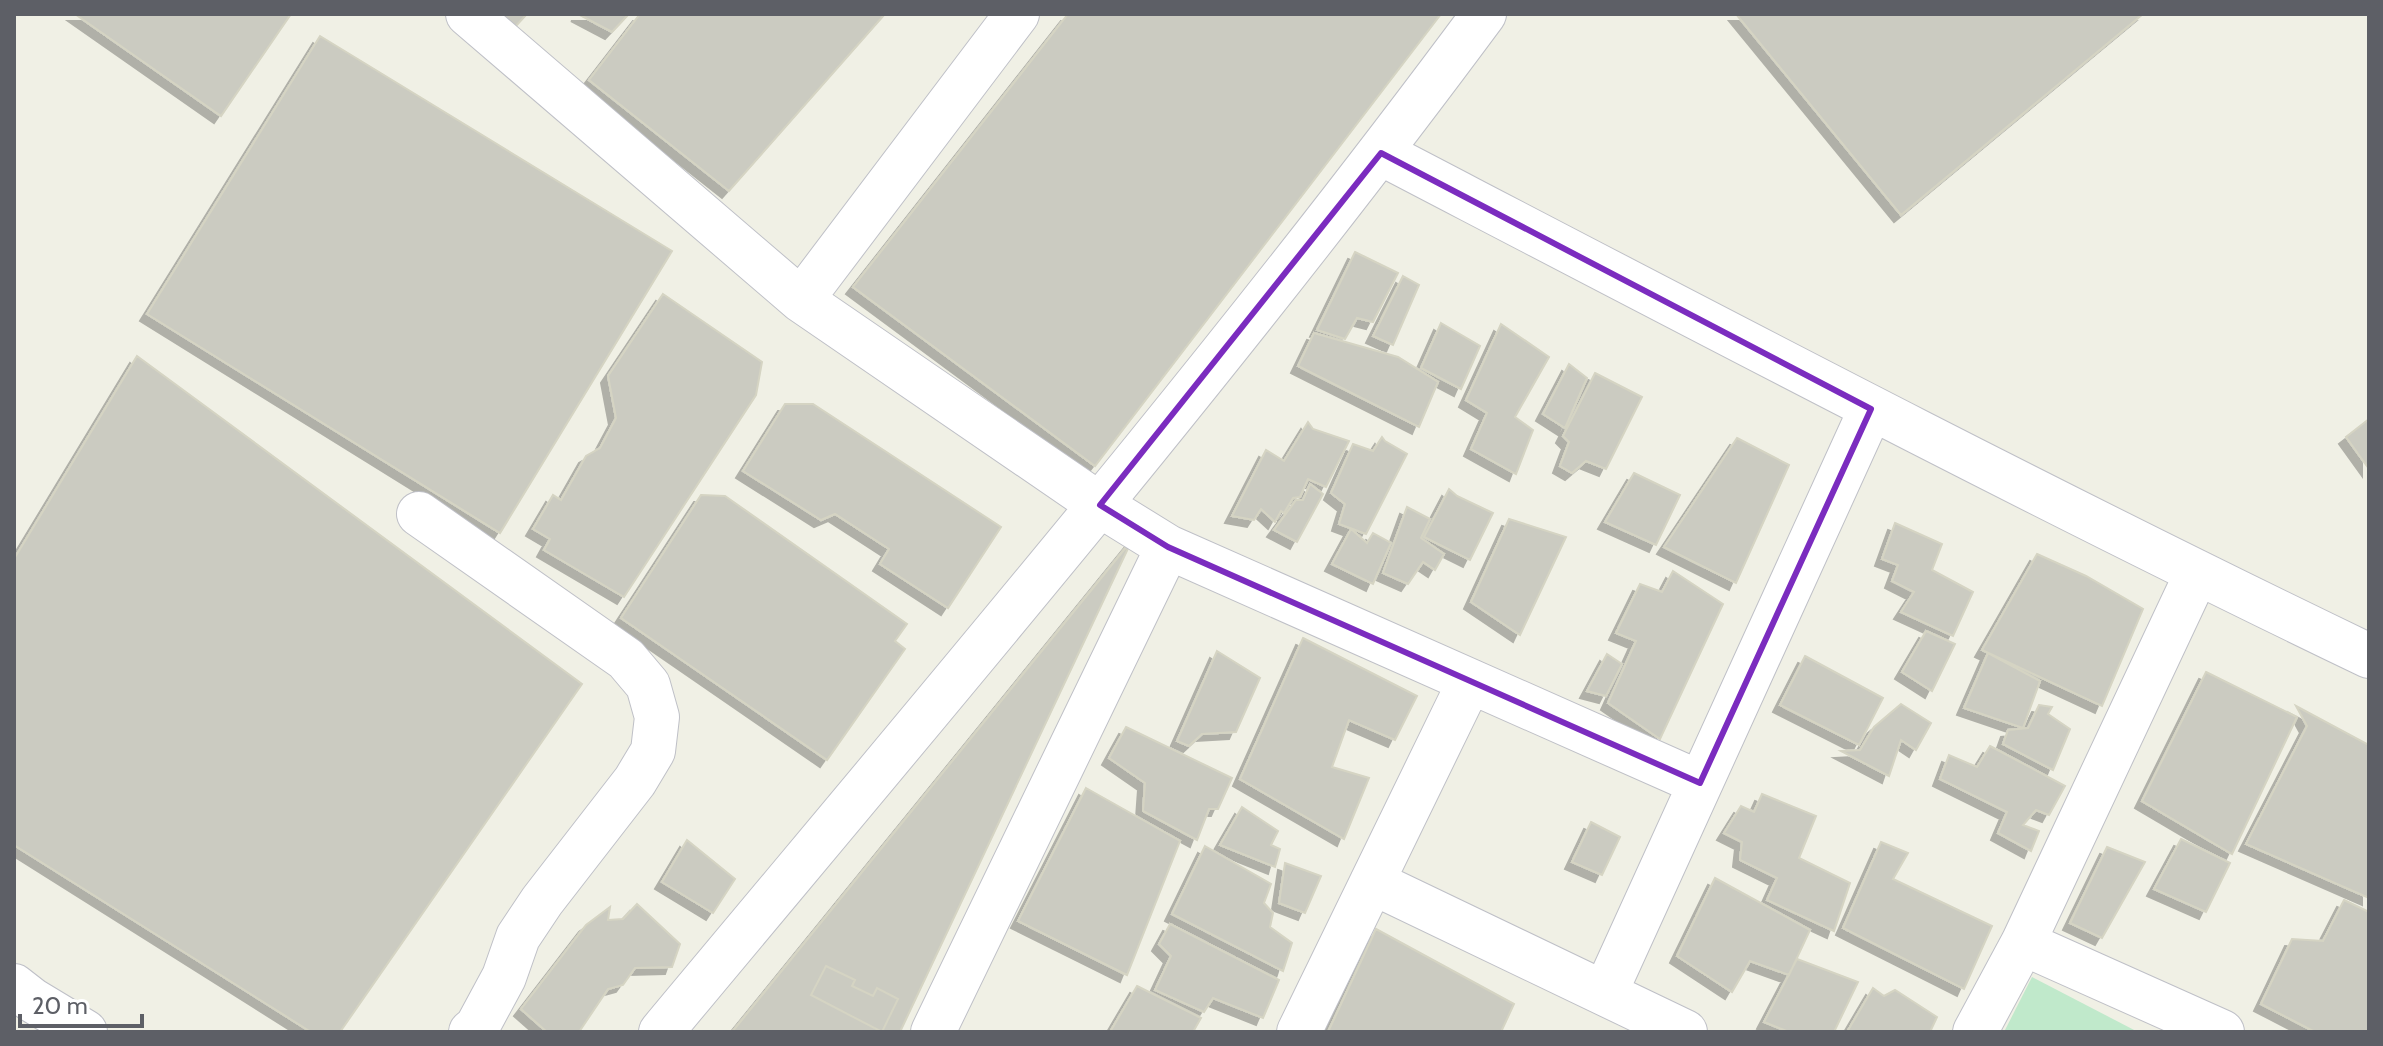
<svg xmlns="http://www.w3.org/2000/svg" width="2383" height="1046" font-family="Cabin,sans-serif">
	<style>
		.green { fill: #c0e9cb }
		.building { fill: #cbcbc1; stroke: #d5d4c3; stroke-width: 2; filter: url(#shadow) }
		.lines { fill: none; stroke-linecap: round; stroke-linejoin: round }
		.minor-casing { stroke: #bfc0c7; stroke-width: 46 }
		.minor { stroke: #fff; stroke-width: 44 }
		.marked { fill: none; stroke: #7b2cbf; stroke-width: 6; stroke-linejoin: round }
	</style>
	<defs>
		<filter id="shadow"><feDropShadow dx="-7" dy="7" stdDeviation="0" flood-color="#0004"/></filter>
	</defs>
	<rect width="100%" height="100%" fill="#f0f0e5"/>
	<path class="green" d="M 2032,977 L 2138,1032 L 2004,1032 Z"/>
	<path class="building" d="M 75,14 L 291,14 L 221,116 Z
		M 497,14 L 527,14 L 515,27 Z
		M 578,14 L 629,14 L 612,32 Z
		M 640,14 L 885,14 L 729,191 L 589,80 Z
		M 1068,14 L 1441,14 L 1095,466 L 853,287 Z
		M 1736,14 L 2143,14 L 1901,215 Z
		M 320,36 L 672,251 L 500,533 L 147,314 Z
		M 1355,252 L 1398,273 L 1373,322 L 1357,318 L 1345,339 L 1317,330 Z
		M 1403,276 L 1419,285 L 1393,345 L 1373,336 Z
		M 663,294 L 762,362 L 756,395 L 624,597 L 544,550 L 550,539 L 533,529 L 553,495 L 561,500 L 586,456 L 600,448 L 616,418 L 608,376 Z
		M 1441,323 L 1480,346 L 1461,389 L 1421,368 Z
		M 1501,324 L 1549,357 L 1515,417 L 1533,430 L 1516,474 L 1471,449 L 1487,413 L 1466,400 Z
		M 1314,333 L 1398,357 L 1438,382 L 1419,427 L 1298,366 Z
		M 137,356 L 582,684 L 340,1032 L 311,1032 L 14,845 L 14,559 Z
		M 1569,364 L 1587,378 L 1565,428 L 1543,414 Z
		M 1595,373 L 1642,397 L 1606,469 L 1586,461 L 1572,473 L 1560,466 L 1569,442 L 1563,436 Z
		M 785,404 L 813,404 L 1001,527 L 948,608 L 880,564 L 889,549 L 835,514 L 821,520 L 743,471 Z
		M 2369,419 L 2369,469 L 2346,437 Z
		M 1308,422 L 1313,429 L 1349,441 L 1326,487 L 1308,479 L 1300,497 L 1293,498 L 1284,513 L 1281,511 L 1275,522 L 1261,509 L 1254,520 L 1232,516 L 1266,450 L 1284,461 Z
		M 1382,437 L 1385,441 L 1407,454 L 1366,534 L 1339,524 L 1345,504 L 1331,493 L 1353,444 L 1373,451 Z
		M 1737,438 L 1789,465 L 1736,583 L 1664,547 Z
		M 1634,473 L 1680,495 L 1656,545 L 1605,522 Z
		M 1310,484 L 1323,494 L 1297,542 L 1274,530 L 1296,500 L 1303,500 Z
		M 1449,489 L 1457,496 L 1493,513 L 1470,560 L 1424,537 Z
		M 701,495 L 725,496 L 907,624 L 895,641 L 905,649 L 827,760 L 621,618 Z
		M 1407,507 L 1430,519 L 1421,538 L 1444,554 L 1435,570 L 1423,562 L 1408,584 L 1383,573 Z
		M 1509,519 L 1566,537 L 1520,635 L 1471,602 Z
		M 1895,523 L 1942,544 L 1932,570 L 1973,592 L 1953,636 L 1901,612 L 1914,592 L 1892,581 L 1898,565 L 1882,559 Z
		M 1351,529 L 1367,543 L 1373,533 L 1391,543 L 1373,584 L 1332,564 Z
		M 1132,540 L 900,1032 L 732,1032 Z
		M 2037,554 L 2086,576 L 2143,609 L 2102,706 L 1982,650 Z
		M 1673,571 L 1723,604 L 1660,739 L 1608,703 L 1636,641 L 1616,633 L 1640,584 L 1662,592 Z
		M 1926,631 L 1955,644 L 1932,691 L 1902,672 Z
		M 1303,638 L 1417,696 L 1395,740 L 1349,720 L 1332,767 L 1369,778 L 1344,839 L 1240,779 Z
		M 1217,651 L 1260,678 L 1236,732 L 1202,734 L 1189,746 L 1177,741 Z
		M 1988,653 L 2040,681 L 2023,728 L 1964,708 Z
		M 1607,654 L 1622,664 L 1606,696 L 1587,691 Z
		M 1805,656 L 1883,698 L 1859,745 L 1780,705 Z
		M 2206,672 L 2297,717 L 2232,854 L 2142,801 Z
		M 1901,704 L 1931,723 L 1916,750 L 1901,740 L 1889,776 L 1841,751 L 1860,750 L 1874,727 Z
		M 2039,705 L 2052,707 L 2048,714 L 2070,729 L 2053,770 L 2003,744 L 2008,730 L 2028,728 Z
		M 2296,706 L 2369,745 L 2369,898 L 2246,844 L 2307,726 Z
		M 1126,727 L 1232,778 L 1218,809 L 1209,809 L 1197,840 L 1143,811 L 1145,783 L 1109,758 Z
		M 1990,746 L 2065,786 L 2049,815 L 2036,810 L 2023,825 L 2039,831 L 2031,851 L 1998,833 L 2007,812 L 1940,779 L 1949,755 L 1977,767 Z
		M 1086,788 L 1180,841 L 1127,975 L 1018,921 Z
		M 1762,794 L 1816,816 L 1799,858 L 1850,883 L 1834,931 L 1767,900 L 1777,878 L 1740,860 L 1742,842 L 1724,833 L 1741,806 L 1754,812 Z
		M 1242,807 L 1278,831 L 1271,845 L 1280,849 L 1275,867 L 1220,845 Z
		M 1591,822 L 1620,837 L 1602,875 L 1572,862 Z
		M 2181,839 L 2230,863 L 2206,912 L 2154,889 Z
		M 687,840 L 735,879 L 713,913 L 662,882 Z
		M 1881,842 L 1908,853 L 1893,879 L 1992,926 L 1964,989 L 1843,928 Z
		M 1205,846 L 1271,884 L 1264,903 L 1273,913 L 1270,927 L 1292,943 L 1283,971 L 1172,914 Z
		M 2107,847 L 2145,862 L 2102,938 L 2070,923 Z
		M 1285,863 L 1321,876 L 1305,913 L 1279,903 Z
		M 1715,878 L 1810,930 L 1789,975 L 1750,961 L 1732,992 L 1677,956 Z
		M 2344,900 L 2369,912 L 2369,1032 L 2315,1032 L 2261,1004 L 2292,939 L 2323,941 Z
		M 637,904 L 680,944 L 672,967 L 635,968 L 623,985 L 608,989 L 579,1032 L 547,1032 L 521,1009 L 586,925 L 610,907 L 608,920 L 623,919 Z
		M 1170,924 L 1279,980 L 1263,1018 L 1213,998 L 1204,1012 L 1155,990 L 1171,956 L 1159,944 Z
		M 1376,929 L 1514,1004 L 1501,1032 L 1328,1032 Z
		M 1797,959 L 1858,982 L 1834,1032 L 1789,1032 L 1764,1022 Z
		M 826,966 L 855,980 L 852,986 L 873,996 L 877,988 L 898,999 L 882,1032 L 811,995 Z
		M 1137,986 L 1201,1018 L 1193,1032 L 1110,1032 Z
		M 1873,988 L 1884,996 L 1895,990 L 1937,1017 L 1930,1032 L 1847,1032 Z"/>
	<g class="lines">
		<g class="minor-casing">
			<path id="minor" d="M 468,14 L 801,300 L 1100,505 L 1168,547 L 1700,783
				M 1381,153 C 1709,324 2036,496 2369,656
				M 801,300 L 1017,14
				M 419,514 L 626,659 L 648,685 L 657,717 L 653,751 L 635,781 L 542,901 L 518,937 L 504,977 L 477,1027 L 471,1032
				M 1372,882 L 1685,1032
				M 2023,943 L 2222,1032
				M 14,986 L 32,1000 L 85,1032
				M 1605,993 L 1871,409
				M 661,1032 C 940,697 1224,365 1484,14
				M 933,1032 L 1168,547
				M 1299,1032 L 1470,681
				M 1975,1032 L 2023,943 L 2197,573"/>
		</g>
		<use href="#minor" class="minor"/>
	</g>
	<path class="marked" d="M 1381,153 L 1871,409 L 1700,783 L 1168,547 L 1100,505 Z"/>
	<rect width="2383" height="1046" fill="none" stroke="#5d5f66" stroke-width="32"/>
	<path d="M20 1014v12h122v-12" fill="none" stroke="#5d5f66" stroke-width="4"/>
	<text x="32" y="1014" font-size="24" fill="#5d5f66" stroke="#ffffff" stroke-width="6" paint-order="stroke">20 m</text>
</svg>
